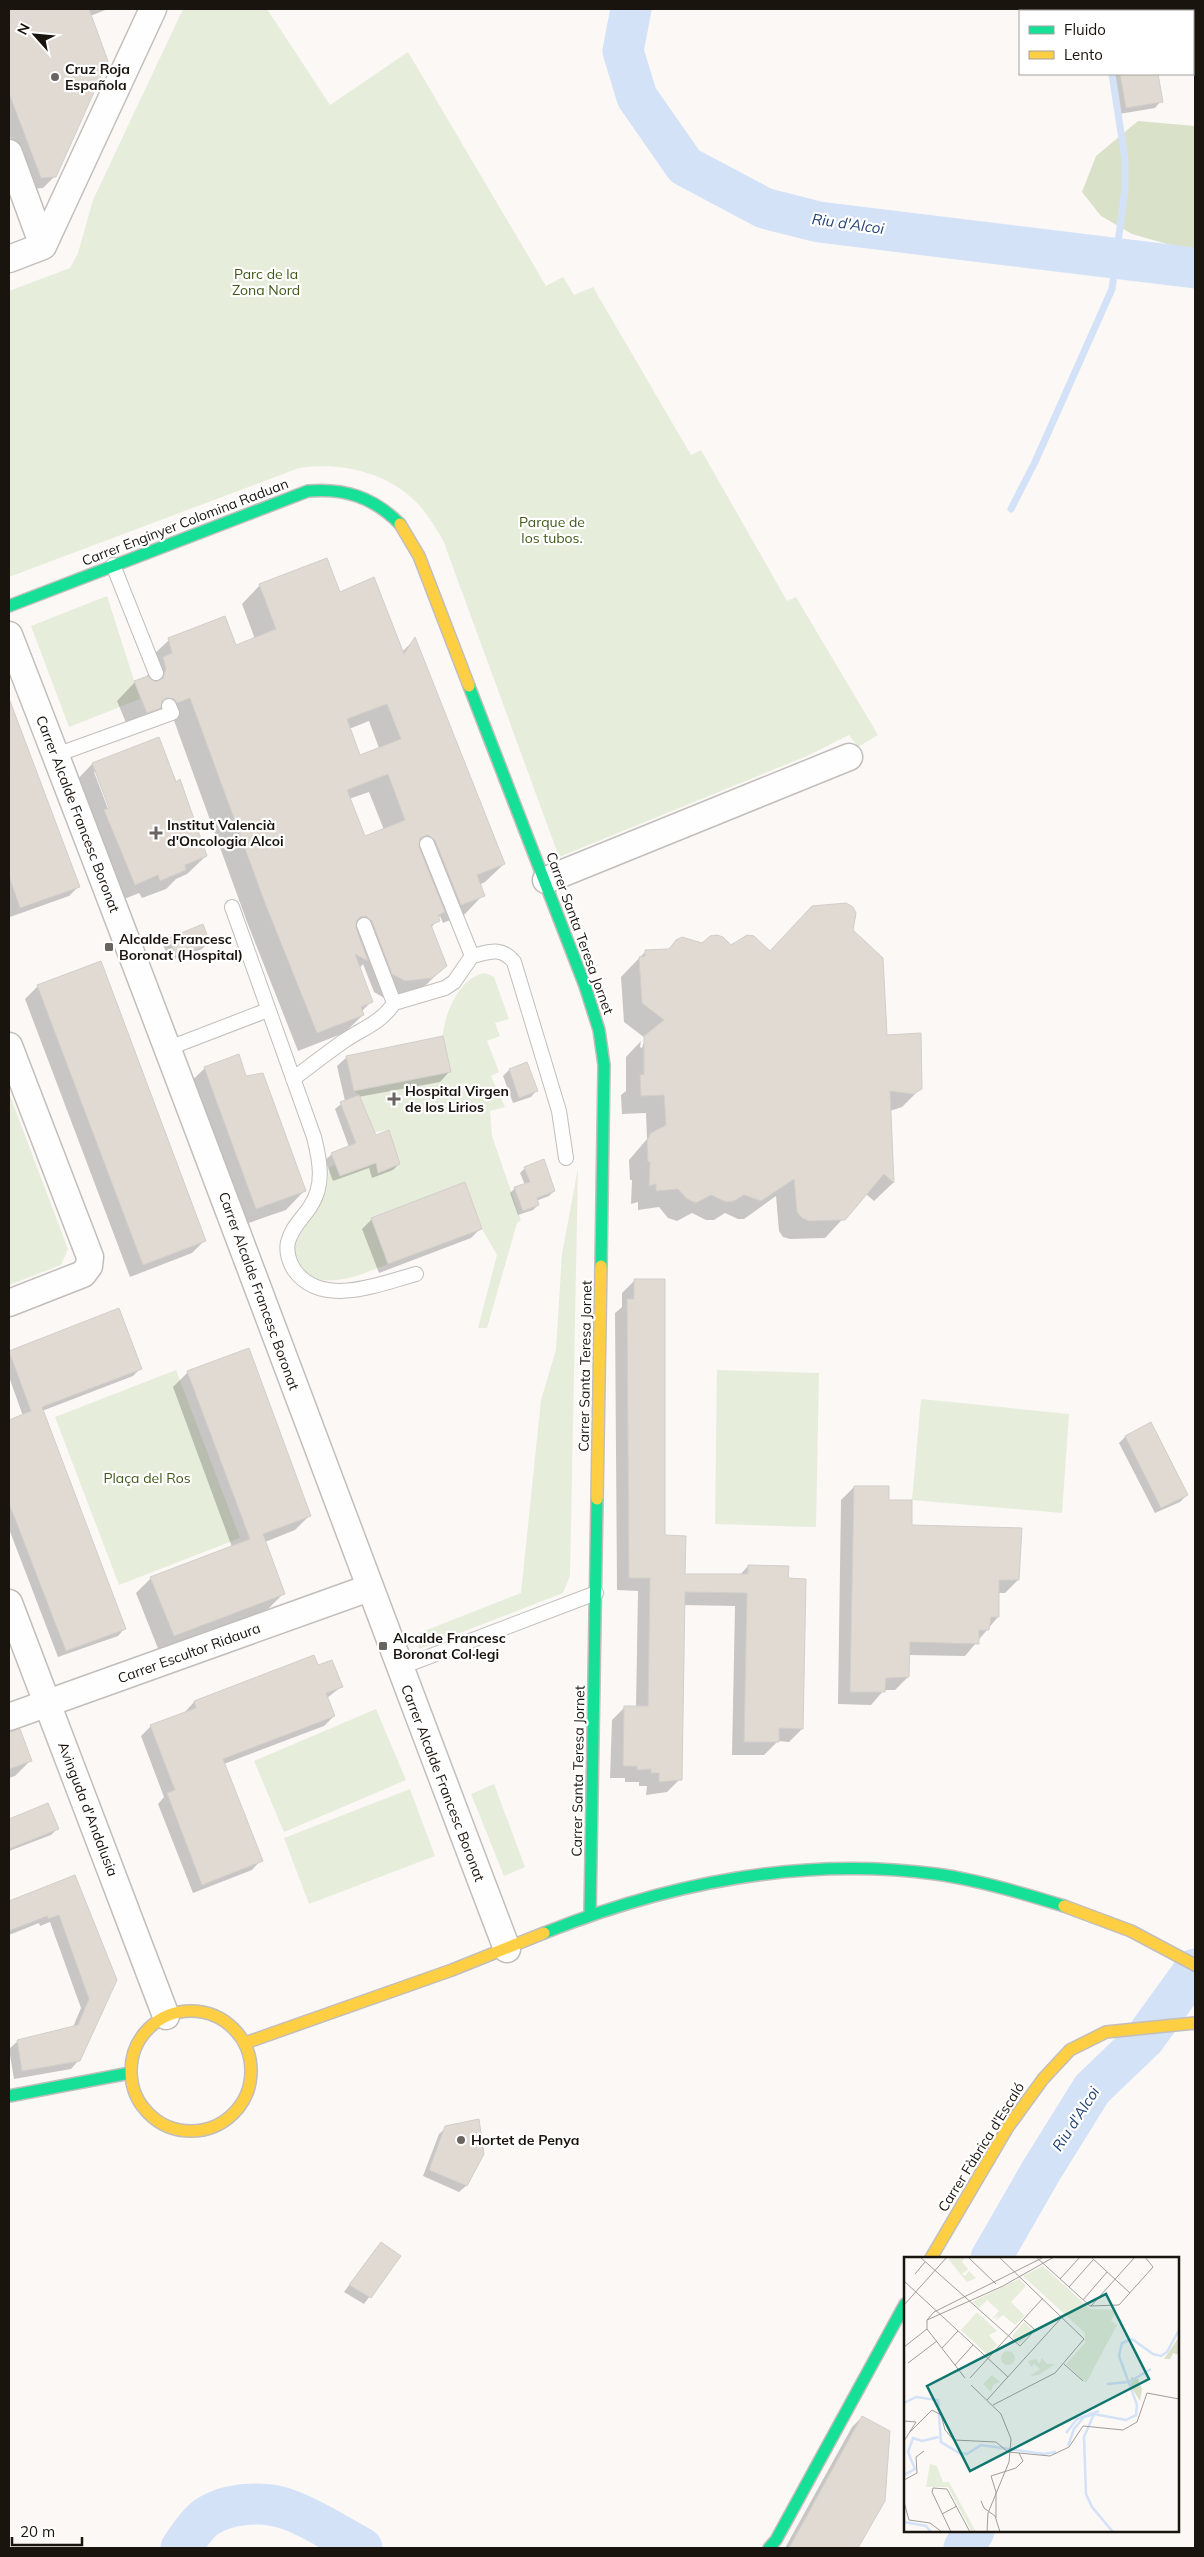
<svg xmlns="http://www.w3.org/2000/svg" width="1204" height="2557" font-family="Mulish,sans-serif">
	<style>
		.green { fill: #e7eddb }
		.forest { fill: #d9e2c9 }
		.shadow { fill: #0003; fill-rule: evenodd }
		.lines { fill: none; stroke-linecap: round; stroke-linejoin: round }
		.stream { stroke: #d4e2f7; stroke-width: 7 }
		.river { stroke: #d4e2f7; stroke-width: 41 }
		.building { fill: #e1dad2; stroke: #d2ceca; fill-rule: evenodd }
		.lane-casing { stroke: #c2bebb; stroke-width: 16 }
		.street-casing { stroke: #c2bebb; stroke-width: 29 }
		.fast-casing { stroke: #c2bebb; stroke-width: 14 }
		.slow-casing { stroke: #c2bebb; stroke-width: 14 }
		.lane { stroke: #fefefe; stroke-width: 14 }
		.street { stroke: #fefefe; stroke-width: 26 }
		.fast { stroke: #16e098; stroke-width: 11 }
		.slow { stroke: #ffcf43; stroke-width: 11 }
		.poi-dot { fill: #696460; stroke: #fff; stroke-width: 2 }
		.labels { text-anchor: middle; stroke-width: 4.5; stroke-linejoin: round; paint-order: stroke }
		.poi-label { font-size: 14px; font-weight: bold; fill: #1a140f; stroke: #fff; text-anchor: start }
		.park-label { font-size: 14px; fill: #41581a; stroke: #fff }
		.street-label { font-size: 14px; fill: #1a140f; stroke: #fff }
		.water-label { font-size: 15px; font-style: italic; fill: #224474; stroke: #fff }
		.inset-river { fill: none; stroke: #d4e2f7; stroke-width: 2.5 }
		.inset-road { fill: none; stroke: #a19d9a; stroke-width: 1 }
		.view { fill: #0f766e; fill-opacity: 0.15; stroke: #0f766e; stroke-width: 2.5 }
		.inset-edge { fill: none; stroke: #1a140f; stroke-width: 2.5 }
	</style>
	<rect width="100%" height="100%" fill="#fbf8f6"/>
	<path class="green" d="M 183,9 L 267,9 L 330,105 L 408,52 L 546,286 L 563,277 L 574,295 L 593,287 L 691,455 L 701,450 L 787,601 L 796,597 L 878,735 L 858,747 L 849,735 L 807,756 L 559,857 L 443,540 C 434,526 426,511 414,500 C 384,471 338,462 299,468 L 9,577 L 9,291 L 70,268 L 78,253 L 93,200 Z
		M 107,596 L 140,699 L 69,727 L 31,626 Z
		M 485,973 L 494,977 L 509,1019 L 495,1023 L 500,1036 L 487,1041 L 499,1072 L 491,1076 L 505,1107 L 490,1111 L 492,1136 L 521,1220 L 517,1223 L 487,1328 L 478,1328 L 497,1255 L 482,1229 L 465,1182 L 371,1218 L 388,1264 C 359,1275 335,1288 304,1275 L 294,1258 L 295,1244 L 327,1187 L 329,1168 L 335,1164 L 340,1176 L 376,1163 L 378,1173 L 400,1164 L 389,1130 L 375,1132 L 359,1095 L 354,1091 L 451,1072 C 448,1061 442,1046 443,1034 C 445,1012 461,976 485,973 Z
		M 9,1093 L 68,1249 L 61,1265 L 9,1285 Z
		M 578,1168 L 570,1576 L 563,1593 L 419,1649 L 414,1635 L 521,1593 L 541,1400 L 556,1350 L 562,1254 Z
		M 176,1370 L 240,1538 L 119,1585 L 55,1417 Z
		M 717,1370 L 819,1373 L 816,1527 L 715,1524 Z
		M 921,1399 L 1069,1414 L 1062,1513 L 912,1500 Z
		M 376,1709 L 406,1780 L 284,1832 L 254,1761 Z
		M 494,1784 L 525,1867 L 504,1876 L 471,1794 Z
		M 410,1789 L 435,1856 L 309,1904 L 284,1838 Z"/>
	<path class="forest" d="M 1138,121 L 1195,126 L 1195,252 L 1132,234 L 1101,216 L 1082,192 L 1096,156 Z"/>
	<path class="shadow" d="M 9,9 L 108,9 L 90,16 L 55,176 L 43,188 L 30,189 L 9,134 Z
		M 1113,74 L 1157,74 L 1161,101 L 1155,108 L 1119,114 Z
		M 260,585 L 340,593 L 402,652 L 415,639 L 504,864 L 485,882 L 479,885 L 483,895 L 465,914 L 443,923 L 440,916 L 431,928 L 446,965 L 427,984 L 412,996 L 386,999 L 374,992 L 363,964 L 359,969 L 372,1001 L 361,1012 L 363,1015 L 344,1033 L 298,1051 L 247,922 L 172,715 L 129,730 L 117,701 L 135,682 L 145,678 L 153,668 L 150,658 L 169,640 L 235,647 L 255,639 L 242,604 ZM 369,721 L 379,748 L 360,757 L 349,729 ZM 369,792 L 384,830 L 364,837 L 349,799 Z
		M 16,720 L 79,886 L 69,896 L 10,917 L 9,723 Z
		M 159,739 L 206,856 L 187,874 L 176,879 L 166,889 L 142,898 L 139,893 L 117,902 L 74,783 L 92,764 ZM 94,772 L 96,772 L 112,813 L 110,814 Z
		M 812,907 L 852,908 L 856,916 L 852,930 L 886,1036 L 921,1088 L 902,1107 L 890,1111 L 893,1183 L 874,1201 L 866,1194 L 825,1238 L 790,1239 L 783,1237 L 779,1231 L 776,1196 L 744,1219 L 738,1219 L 725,1213 L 714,1220 L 706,1220 L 692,1213 L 677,1221 L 668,1218 L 659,1207 L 638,1210 L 638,1202 L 631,1204 L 632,1180 L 630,1180 L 629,1160 L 647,1139 L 646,1113 L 622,1114 L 621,1095 L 626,1091 L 626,1057 L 641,1041 L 640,1047 L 642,1048 L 645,1038 L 624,1022 L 621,977 L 646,951 L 667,951 L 677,941 L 769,952 Z
		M 170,939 L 209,942 L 202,949 L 170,961 L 163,945 Z
		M 38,986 L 205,1240 L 192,1253 L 130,1277 L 25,999 Z
		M 347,1057 L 449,1072 L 440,1082 L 358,1097 L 375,1137 L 399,1164 L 393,1170 L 372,1178 L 369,1168 L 333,1181 L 325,1160 L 332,1154 L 349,1147 L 335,1109 L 345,1101 L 337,1066 Z
		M 205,1068 L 245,1078 L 304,1191 L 286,1210 L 237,1227 L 186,1086 Z
		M 509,1070 L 537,1090 L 531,1097 L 513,1103 L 503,1076 Z
		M 525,1168 L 554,1191 L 549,1196 L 536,1201 L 538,1205 L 533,1210 L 518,1215 L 510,1193 L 515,1188 L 525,1185 L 520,1173 Z
		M 372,1219 L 481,1228 L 471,1238 L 379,1273 L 362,1229 Z
		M 635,1280 L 664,1536 L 684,1575 L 739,1576 L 748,1566 L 786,1580 L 802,1729 L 789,1742 L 778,1741 L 764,1755 L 732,1755 L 735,1606 L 683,1605 L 680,1779 L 667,1792 L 646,1795 L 647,1786 L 639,1786 L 639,1782 L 625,1782 L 625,1778 L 610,1778 L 612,1720 L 625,1707 L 636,1707 L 638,1591 L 617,1590 L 615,1313 L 622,1307 L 622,1293 Z
		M 10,1352 L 141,1368 L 133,1376 L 42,1411 L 125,1628 L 118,1636 L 58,1657 L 9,1529 L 9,1421 L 23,1416 L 9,1377 Z
		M 188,1372 L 310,1515 L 295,1530 L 265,1542 L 284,1593 L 268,1609 L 159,1651 L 136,1593 L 151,1578 L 232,1547 L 173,1387 Z
		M 1150,1423 L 1187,1495 L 1180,1502 L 1155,1513 L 1119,1443 L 1125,1437 Z
		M 854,1487 L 887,1501 L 910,1527 L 1018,1580 L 1005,1593 L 998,1593 L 998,1617 L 965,1656 L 908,1655 L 908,1677 L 895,1690 L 884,1690 L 871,1705 L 838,1704 L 841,1500 Z
		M 313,1657 L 317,1667 L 341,1687 L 327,1698 L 334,1716 L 324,1726 L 224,1764 L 261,1860 L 252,1870 L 193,1893 L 158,1804 L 164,1797 L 141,1736 L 151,1726 L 185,1712 L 194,1702 Z
		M 21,1733 L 31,1760 L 15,1776 L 9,1778 L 9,1738 Z
		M 48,1805 L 57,1829 L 51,1835 L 9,1851 L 9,1820 Z
		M 75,1876 L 115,1980 L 79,2060 L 71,2069 L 14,2079 L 9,2049 L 18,2041 L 73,2027 L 81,2008 L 50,1922 L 40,1926 L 39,1923 L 9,1935 L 9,1902 Z
		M 446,2128 L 483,2153 L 466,2186 L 459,2192 L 423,2176 L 439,2134 Z
		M 375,2250 L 399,2257 L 364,2304 L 344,2292 Z
		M 862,2417 L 884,2500 L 857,2548 L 785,2548 L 852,2427 Z"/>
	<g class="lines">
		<path class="stream" d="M 1099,9 L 1099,11
			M 1011,509 L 1035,462 L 1112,289 L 1125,189 L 1125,159 L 1112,74"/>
		<path class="river" d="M 631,9 L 623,51 L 637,97 L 685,166 L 764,208 L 819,222 L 1195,268
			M 991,2258 L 1041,2171 L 1092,2089 L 1145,2038 L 1195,1969
			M 181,2548 C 188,2538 195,2526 205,2518 C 226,2503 263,2500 287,2509 C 313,2518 338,2535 362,2548
			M 964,2548 L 974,2531"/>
	</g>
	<path class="building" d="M 9,9 L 89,9 L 108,61 L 56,177 L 41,178 L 9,93 Z
		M 1120,74 L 1158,74 L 1163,102 L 1126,108 Z
		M 327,558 L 340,592 L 374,577 L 404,654 L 415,637 L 505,864 L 477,875 L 485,896 L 461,905 L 435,840 L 428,835 L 420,838 L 419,847 L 445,912 L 438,915 L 440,921 L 431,925 L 447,966 L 432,978 L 405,981 L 392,974 L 372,921 L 366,916 L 360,917 L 357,920 L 356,928 L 368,961 L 355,954 L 373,1002 L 361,1007 L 364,1015 L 317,1033 L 265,903 L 190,698 L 177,703 L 174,699 L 166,698 L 162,701 L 161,708 L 147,713 L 134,681 L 148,676 L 155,682 L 163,678 L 166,669 L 163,657 L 172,653 L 168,638 L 225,616 L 236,645 L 276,629 L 259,584 ZM 387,704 L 401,739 L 360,755 L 347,719 ZM 388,774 L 405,820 L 365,836 L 347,790 Z
		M 10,701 L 80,887 L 20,908 L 9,876 Z
		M 159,737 L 176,782 L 180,779 L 207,856 L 185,865 L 186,870 L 160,881 L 158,875 L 135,885 L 104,810 L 109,808 L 92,763 Z
		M 846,903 L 853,907 L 856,913 L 853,930 L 883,958 L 887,1035 L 921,1033 L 922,1089 L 913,1094 L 890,1091 L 894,1183 L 884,1174 L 845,1220 L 809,1221 L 802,1218 L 797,1212 L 794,1179 L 761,1201 L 744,1195 L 734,1201 L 726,1202 L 711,1195 L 696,1203 L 687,1199 L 678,1189 L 656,1191 L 656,1184 L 649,1186 L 650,1162 L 648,1162 L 647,1140 L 651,1133 L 666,1125 L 664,1095 L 641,1096 L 640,1075 L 644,1074 L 644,1036 L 664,1020 L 642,1003 L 639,957 L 645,956 L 645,950 L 669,949 L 676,940 L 682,937 L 702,943 L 710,936 L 717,935 L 723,937 L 731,945 L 747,935 L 754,936 L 770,951 L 812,906 Z
		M 203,924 L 210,943 L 176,956 L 169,938 Z
		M 101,961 L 206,1241 L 143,1265 L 37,985 Z
		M 443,1036 L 451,1072 L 354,1091 L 346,1056 Z
		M 239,1054 L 246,1076 L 263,1073 L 306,1191 L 256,1209 L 204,1067 Z
		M 527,1062 L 538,1091 L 519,1098 L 509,1069 Z
		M 359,1095 L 376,1135 L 389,1130 L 400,1164 L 378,1173 L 376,1163 L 340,1176 L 331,1153 L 356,1143 L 340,1102 Z
		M 544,1159 L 555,1191 L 537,1198 L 539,1205 L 523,1211 L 514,1187 L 530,1182 L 524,1167 Z
		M 465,1182 L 482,1229 L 388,1264 L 371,1218 Z
		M 634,1279 L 665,1279 L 665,1535 L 686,1536 L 685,1574 L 748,1574 L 748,1565 L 789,1566 L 788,1578 L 806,1579 L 803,1729 L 779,1728 L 779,1742 L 744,1742 L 747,1593 L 685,1592 L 682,1780 L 659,1782 L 659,1773 L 651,1773 L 651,1769 L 637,1770 L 637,1766 L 623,1766 L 624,1706 L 648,1706 L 650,1578 L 629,1578 L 627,1299 L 634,1299 Z
		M 119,1308 L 142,1369 L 42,1407 L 126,1629 L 66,1651 L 9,1503 L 9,1420 L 31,1411 L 9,1351 Z
		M 249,1348 L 311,1516 L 263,1534 L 285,1594 L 174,1636 L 150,1577 L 250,1539 L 187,1371 Z
		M 1151,1422 L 1188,1495 L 1161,1508 L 1125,1436 Z
		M 854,1486 L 889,1486 L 889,1500 L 912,1500 L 912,1525 L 1022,1528 L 1019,1580 L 999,1580 L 999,1617 L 991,1617 L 989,1630 L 979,1630 L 979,1644 L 910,1642 L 909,1677 L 886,1678 L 885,1692 L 850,1692 Z
		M 314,1655 L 318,1665 L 332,1660 L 343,1687 L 326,1693 L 335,1716 L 223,1759 L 263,1861 L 202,1885 L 167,1793 L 175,1790 L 150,1725 L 196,1708 L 194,1701 Z
		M 20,1729 L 32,1761 L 9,1769 L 9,1732 Z
		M 48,1803 L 59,1829 L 9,1849 L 9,1819 Z
		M 75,1875 L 117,1980 L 80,2061 L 22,2071 L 17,2040 L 78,2025 L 89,1999 L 59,1915 L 48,1919 L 47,1916 L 9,1931 L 9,1901 Z
		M 479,2119 L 484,2154 L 467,2186 L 429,2170 L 445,2126 Z
		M 381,2242 L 401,2256 L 371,2298 L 349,2285 Z
		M 862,2416 L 890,2431 L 885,2501 L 858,2548 L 789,2548 Z"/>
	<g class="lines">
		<g class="lane-casing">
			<path id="lane" d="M 113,565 L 156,673
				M 56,755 L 172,713 L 169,706
				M 427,844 L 472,956 C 489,952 501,946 514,962 L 559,1111 L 566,1158
				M 232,907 L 314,1137 C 320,1161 325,1185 310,1207 C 302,1219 292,1227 288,1242 C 286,1251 289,1263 295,1271 C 323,1308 379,1284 416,1274
				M 364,925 L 394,1003 L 445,988 L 454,982 L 472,956
				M 169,1048 L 268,1010
				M 293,1079 C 310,1066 327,1053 344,1041 C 363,1028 381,1023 394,1003
				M 399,1668 L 596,1593"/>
		</g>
		<g class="street-casing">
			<path id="street" d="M 9,153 L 43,246
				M 43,246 L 153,9
				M 9,259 L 43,246
				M 9,635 C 179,1071 340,1511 507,1949
				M 546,880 L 849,757
				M 9,1046 L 90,1257 L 89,1266 L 83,1274 L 9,1303
				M 9,1603 L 166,2016
				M 9,1717 L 369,1588"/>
		</g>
		<g class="fast-casing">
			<path id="fast" d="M 9,606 L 308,491 C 345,488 373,497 400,524
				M 469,686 L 585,986 L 599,1030 L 604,1065 L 601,1266
				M 590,1915 L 597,1499
				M 544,1933 C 669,1883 801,1856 936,1874 C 979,1880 1023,1893 1064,1906
				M 9,2096 L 130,2073
				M 769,2548 L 776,2540 L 905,2304"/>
		</g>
		<g class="slow-casing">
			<path id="slow" d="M 400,524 L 419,556 L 469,686
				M 597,1499 L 601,1266
				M 1064,1906 L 1131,1931 L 1195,1965
				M131 2071a60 60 0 1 1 120 0a60 60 0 1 1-120 0Z
				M 245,2043 L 452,1970 L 544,1933
				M 931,2258 L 1008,2127 L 1043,2079 L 1070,2050 L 1106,2032 L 1195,2023"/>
		</g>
		<use href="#lane" class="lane"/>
		<use href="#street" class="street"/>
		<use href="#fast" class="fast"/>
		<use href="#slow" class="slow"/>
	</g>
	<g class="poi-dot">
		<circle cx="55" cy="77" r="5"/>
		<path d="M153.5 825.5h5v5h5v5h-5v5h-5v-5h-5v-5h5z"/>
		<rect x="104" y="942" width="10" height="10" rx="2.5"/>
		<path d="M391.5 1091.5h5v5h5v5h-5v5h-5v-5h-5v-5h5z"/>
		<rect x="378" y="1641" width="10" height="10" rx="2.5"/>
		<circle cx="461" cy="2140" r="5"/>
	</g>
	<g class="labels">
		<g class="poi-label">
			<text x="65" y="74">Cruz Roja<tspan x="65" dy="16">Española</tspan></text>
			<text x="167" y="830">Institut Valencià<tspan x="167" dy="16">d'Oncologia Alcoi</tspan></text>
			<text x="119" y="944">Alcalde Francesc<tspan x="119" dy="16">Boronat (Hospital)</tspan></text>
			<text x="405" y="1096">Hospital Virgen<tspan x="405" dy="16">de los Lirios</tspan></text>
			<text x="393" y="1643">Alcalde Francesc<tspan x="393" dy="16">Boronat Col·legi</tspan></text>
			<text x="471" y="2145">Hortet de Penya</text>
		</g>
		<g class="park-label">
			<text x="266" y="279">Parc de la<tspan x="266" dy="16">Zona Nord</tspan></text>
			<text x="552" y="527">Parque de<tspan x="552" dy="16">los tubos.</tspan></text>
			<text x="147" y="1483">Plaça del Ros</text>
		</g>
		<g class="street-label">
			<text transform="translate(185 522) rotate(-21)" y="5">Carrer Enginyer Colomina Raduan</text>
			<text transform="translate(78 814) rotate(69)" y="5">Carrer Alcalde Francesc Boronat</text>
			<text transform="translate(580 933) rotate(70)" y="5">Carrer Santa Teresa Jornet</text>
			<text transform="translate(259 1291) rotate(70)" y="5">Carrer Alcalde Francesc Boronat</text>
			<text transform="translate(585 1366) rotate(-89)" y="5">Carrer Santa Teresa Jornet</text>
			<text transform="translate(189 1653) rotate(-20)" y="5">Carrer Escultor Ridaura</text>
			<text transform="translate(578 1771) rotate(-89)" y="5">Carrer Santa Teresa Jornet</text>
			<text transform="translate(443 1783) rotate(69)" y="5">Carrer Alcalde Francesc Boronat</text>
			<text transform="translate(88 1809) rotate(69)" y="5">Avinguda d'Andalusia</text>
			<text transform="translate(981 2147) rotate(-58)" y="5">Carrer Fàbrica d'Escaló</text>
		</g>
		<g class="water-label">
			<text transform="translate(848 224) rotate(8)" y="5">Riu d'Alcoi</text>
			<text transform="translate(1076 2119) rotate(-57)" y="5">Riu d'Alcoi</text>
		</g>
	</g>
	<g transform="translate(904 2257)">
		<rect width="275" height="275" fill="#fbf8f6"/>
		<path d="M 47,0 L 61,0 L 58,5 L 64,12 L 58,17 L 61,19 L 65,14 L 72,21 L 63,25 L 45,3 ZM 139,9 L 186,52 L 213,53 L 207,64 L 213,68 L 182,126 L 162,107 L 181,86 L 181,76 L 119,19 ZM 115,22 L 122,29 L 107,45 L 121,59 L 111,68 L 99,58 L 91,64 L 94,59 L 88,62 L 95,54 L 83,43 L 75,51 L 68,45 ZM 73,55 L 93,74 L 85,78 L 93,88 L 84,98 L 57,73 ZM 120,65 L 129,74 L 115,87 L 108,79 ZM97 101a7 7 0 1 1 14 0a7 7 0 1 1-14 0ZM 138,101 L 143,107 L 151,107 L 135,118 L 126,119 L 136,112 L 130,107 L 127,110 L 124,104 L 132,102 L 135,107 ZM 88,118 L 96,125 L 89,128 L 87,135 L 79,127 ZM 26,207 L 33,209 L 39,225 L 45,225 L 72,275 L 68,275 L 44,230 L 22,230 Z" fill="#e7eddb"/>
		<path d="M 275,80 L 275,98 L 269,96 L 266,102 L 248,102 L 260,102 ZM 227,120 L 234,122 L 238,132 L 236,144 L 227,130 Z" fill="#d9e2c9"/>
		<path class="inset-river" d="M 203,127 L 225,125 L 247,112M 0,146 L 12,140 L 34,143 L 37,185 L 55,196 L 63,197 L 77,188 L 140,197 L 152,195M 190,157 L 180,180 L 182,237 L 188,250 L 209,275M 162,176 L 173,162 L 195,154M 164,189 L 170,172 L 180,160 L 190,157 L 222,163 L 232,158 L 233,148 L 215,99 L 218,86 L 228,82 L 249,97 L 257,99 L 263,95 L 275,73M 0,218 L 11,212 L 4,195 L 9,181 L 18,184 L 35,180M 0,265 L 22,269 L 27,275"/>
		<path class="inset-road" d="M 16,0 L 116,89 L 131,73 L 120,63M 64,0 L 92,27M 132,0 L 186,49M 187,0 L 226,36M 11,17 L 21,5M 156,22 L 176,0M 0,24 L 104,120M 165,30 L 189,3M 179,43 L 203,15M 0,48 L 43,0M 186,49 L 215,48 L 249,10 L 241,0M 187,49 L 231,0M 23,63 L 99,29 L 150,0M 23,63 L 30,55 L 140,0M 23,63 L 23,72 L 61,121M 0,90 L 23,72M 38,91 L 54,74M 4,106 L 33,84M 160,107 L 179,124M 51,108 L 69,88M 66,121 L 139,41M 67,128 L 97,157 L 107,182 L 105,205 L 84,256 L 83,275M 83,143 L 159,59M 89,148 L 151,116 L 180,82 L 95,0M 0,164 L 12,165 L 0,184M 6,175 L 28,153 L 37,158 L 41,173 L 50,183 L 92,185 L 104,195 L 146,199 L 165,190 L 179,169 L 219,173 L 233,165 L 243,136 L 275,142M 0,223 L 13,216 L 12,200 L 20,194M 28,235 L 29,231 L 43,232 L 66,275M 28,235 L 47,275M 77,244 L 80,251 L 91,259 L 96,275M 0,245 L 5,263 L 26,266 L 38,275M 38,257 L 53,249M 92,261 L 92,235 L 87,219 L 112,211 L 119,204 L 115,196"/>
		<path class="view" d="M 202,37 L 245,122 L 66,214 L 23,129 Z"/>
		<rect width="275" height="275" class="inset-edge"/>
	</g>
	<rect width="1204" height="2557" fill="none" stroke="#1a140f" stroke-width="20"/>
	<rect x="1019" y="10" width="175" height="65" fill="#ffffff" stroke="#a3a19f"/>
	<rect x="1029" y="26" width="25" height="8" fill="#16e098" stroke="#a3a19f"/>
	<text x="1064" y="35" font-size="15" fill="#1a140f">Fluido</text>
	<rect x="1029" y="51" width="25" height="8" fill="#ffcf43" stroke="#a3a19f"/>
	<text x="1064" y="60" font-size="15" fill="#1a140f">Lento</text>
	<g transform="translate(35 35) rotate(297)" stroke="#ffffff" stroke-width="4" paint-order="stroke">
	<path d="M0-4L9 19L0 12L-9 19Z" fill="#1a140f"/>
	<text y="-8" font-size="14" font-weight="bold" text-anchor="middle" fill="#1a140f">N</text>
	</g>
	<path d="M12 2537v8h70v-8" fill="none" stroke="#1a140f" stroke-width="2.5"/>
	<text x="20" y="2537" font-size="15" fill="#1a140f" stroke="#ffffff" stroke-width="4" paint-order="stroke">20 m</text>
</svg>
